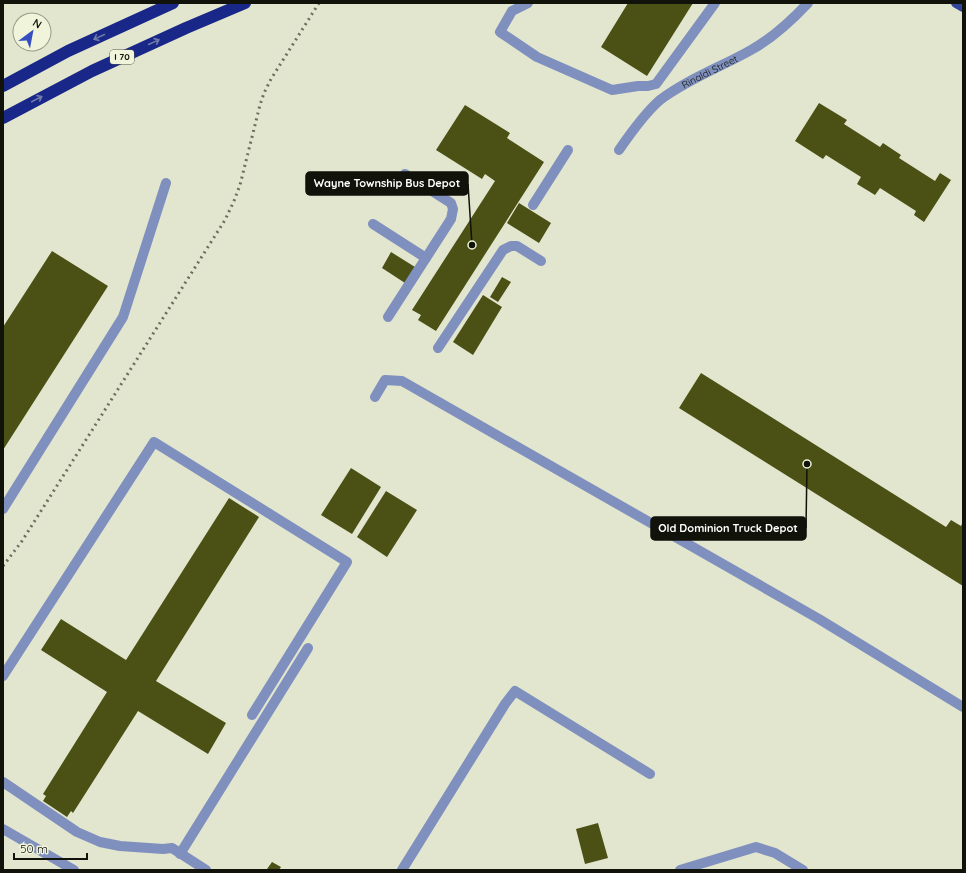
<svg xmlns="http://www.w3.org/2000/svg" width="966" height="873" font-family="Quicksand,sans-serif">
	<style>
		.building { fill: #4b5015 }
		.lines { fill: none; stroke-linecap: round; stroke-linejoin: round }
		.minor { stroke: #7f90be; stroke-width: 10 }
		.major { stroke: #314698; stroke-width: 10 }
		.highway { stroke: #192789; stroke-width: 12 }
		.rail { stroke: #6c6e5f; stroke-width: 3; stroke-dasharray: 2 4; stroke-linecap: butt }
		.oneway { stroke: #6f79aa }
		.labels { text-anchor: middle; stroke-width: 4; stroke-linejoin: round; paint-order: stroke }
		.shield { fill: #f0f4db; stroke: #545649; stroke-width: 1 }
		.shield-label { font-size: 9px; font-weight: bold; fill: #11120a }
		.street-label { font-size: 10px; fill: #11120a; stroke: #f0f4db }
		.leader { fill: none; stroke: #11120a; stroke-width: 1.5 }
		.callout-dot { fill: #11120a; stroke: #f0f4db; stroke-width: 1.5 }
		.callout { fill: #11120a; stroke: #11120a; stroke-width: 1.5 }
		.callout-label { font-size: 11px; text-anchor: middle; font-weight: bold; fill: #fff }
	</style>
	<rect width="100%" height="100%" fill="#e3e6ce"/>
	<path class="building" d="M 628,3 L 693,3 L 647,76 L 601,47 Z
		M 819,103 L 847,120 L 844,124 L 880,147 L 883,143 L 901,155 L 899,158 L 935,181 L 940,173 L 951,180 L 924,222 L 914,215 L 916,211 L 880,188 L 875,195 L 857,184 L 861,177 L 826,155 L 823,159 L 795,141 Z
		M 465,105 L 510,133 L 507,138 L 544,162 L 436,331 L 418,320 L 421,315 L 412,310 L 495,181 L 485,174 L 482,179 L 436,150 Z
		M 519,203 L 551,223 L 539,243 L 507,223 Z
		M 52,251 L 108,286 L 3,450 L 3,327 Z
		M 391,252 L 415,267 L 405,283 L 382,268 Z
		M 502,277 L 511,282 L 498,302 L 490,297 Z
		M 483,295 L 502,307 L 473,355 L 453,342 Z
		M 701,373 L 946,527 L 951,520 L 961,526 L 963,522 L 963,586 L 679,408 Z
		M 351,468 L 381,487 L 352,534 L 321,515 Z
		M 386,491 L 417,510 L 387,557 L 357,537 Z
		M 229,498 L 259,517 L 156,681 L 226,723 L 208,754 L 138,711 L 73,813 L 71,811 L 67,817 L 43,801 L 46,796 L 43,794 L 107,692 L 41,650 L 61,619 L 126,660 Z
		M 598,823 L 608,858 L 585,864 L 576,829 Z
		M 272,862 L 281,867 L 279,870 L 268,870 L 267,869 Z"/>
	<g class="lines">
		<g class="minor">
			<path d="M 528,3 L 512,11 L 500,32 L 537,57 L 612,90 L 638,86 L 648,86 L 656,84 L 715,3"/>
			<path id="s1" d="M 619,150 C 630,134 646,112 660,100 C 688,79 721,67 751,50 C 773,38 791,21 808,3"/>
			<path d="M 533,205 L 568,150"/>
			<path d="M 373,224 L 426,258"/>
			<path d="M 388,317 L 451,219 L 453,209 L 451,203 L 405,174"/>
			<path d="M 438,348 L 503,250 L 511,246 L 517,246 L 541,261"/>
			<path d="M 375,397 L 385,380 L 402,381 L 819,619 L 963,707"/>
			<path d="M 3,509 L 123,317 L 166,183"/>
			<path d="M 3,676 L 154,442 L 347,562 L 252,715"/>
			<path d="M 3,782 L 77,832 L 100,842 L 120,846 L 163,849 L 172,848 L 206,870"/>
			<path d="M 3,829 L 74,870"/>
			<path d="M 180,854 L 308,648"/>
			<path d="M 402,870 L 505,704 L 515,691 L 650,774"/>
			<path d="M 680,870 L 756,847 L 775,853 L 803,870"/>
		</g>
		<path class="major" d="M 956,3 L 963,7"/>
		<path class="highway" d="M 3,86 L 68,51 L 173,3
			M 3,118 L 92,71 L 186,28 L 245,3"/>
		<path class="rail" d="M 3,566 L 22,541 L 225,220 L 234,201 L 240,185 L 260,105 L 264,93 L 271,79 L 319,3"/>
	</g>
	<defs><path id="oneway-shaft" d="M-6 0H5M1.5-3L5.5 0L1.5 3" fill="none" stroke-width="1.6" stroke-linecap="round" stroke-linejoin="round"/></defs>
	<g class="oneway">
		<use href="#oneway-shaft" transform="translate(99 37) rotate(155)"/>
		<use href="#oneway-shaft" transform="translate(154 42) rotate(-25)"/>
		<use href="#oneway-shaft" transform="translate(37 99) rotate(-28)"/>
	</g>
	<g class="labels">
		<rect class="shield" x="110" y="50" width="24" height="14" rx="3"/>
		<g class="shield-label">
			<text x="122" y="60">I 70</text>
		</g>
		<g class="street-label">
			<text dy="4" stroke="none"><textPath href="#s1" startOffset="122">Rinaldi Street</textPath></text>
		</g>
	</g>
	<path class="leader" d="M472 245L468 184M807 464L806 528"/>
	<g class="callout-dot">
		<circle cx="472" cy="245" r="4"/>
		<circle cx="807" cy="464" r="4"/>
	</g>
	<g class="callout">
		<rect x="306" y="172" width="162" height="23" rx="4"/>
		<rect x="651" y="517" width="155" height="23" rx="4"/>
	</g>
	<g class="callout-label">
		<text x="387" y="187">Wayne Township Bus Depot</text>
		<text x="728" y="532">Old Dominion Truck Depot</text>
	</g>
	<rect width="966" height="873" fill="none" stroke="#11120a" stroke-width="8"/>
	<g transform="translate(32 32) rotate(32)"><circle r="19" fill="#f0f4db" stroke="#979a87"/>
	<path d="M0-3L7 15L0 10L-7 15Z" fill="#354ec0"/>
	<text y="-6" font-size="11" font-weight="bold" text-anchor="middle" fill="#11120a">N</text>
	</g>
	<path d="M14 853v6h73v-6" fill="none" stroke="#11120a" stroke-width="2"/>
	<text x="20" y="853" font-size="12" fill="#11120a" stroke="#f0f4db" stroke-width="3" paint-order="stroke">50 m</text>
</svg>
